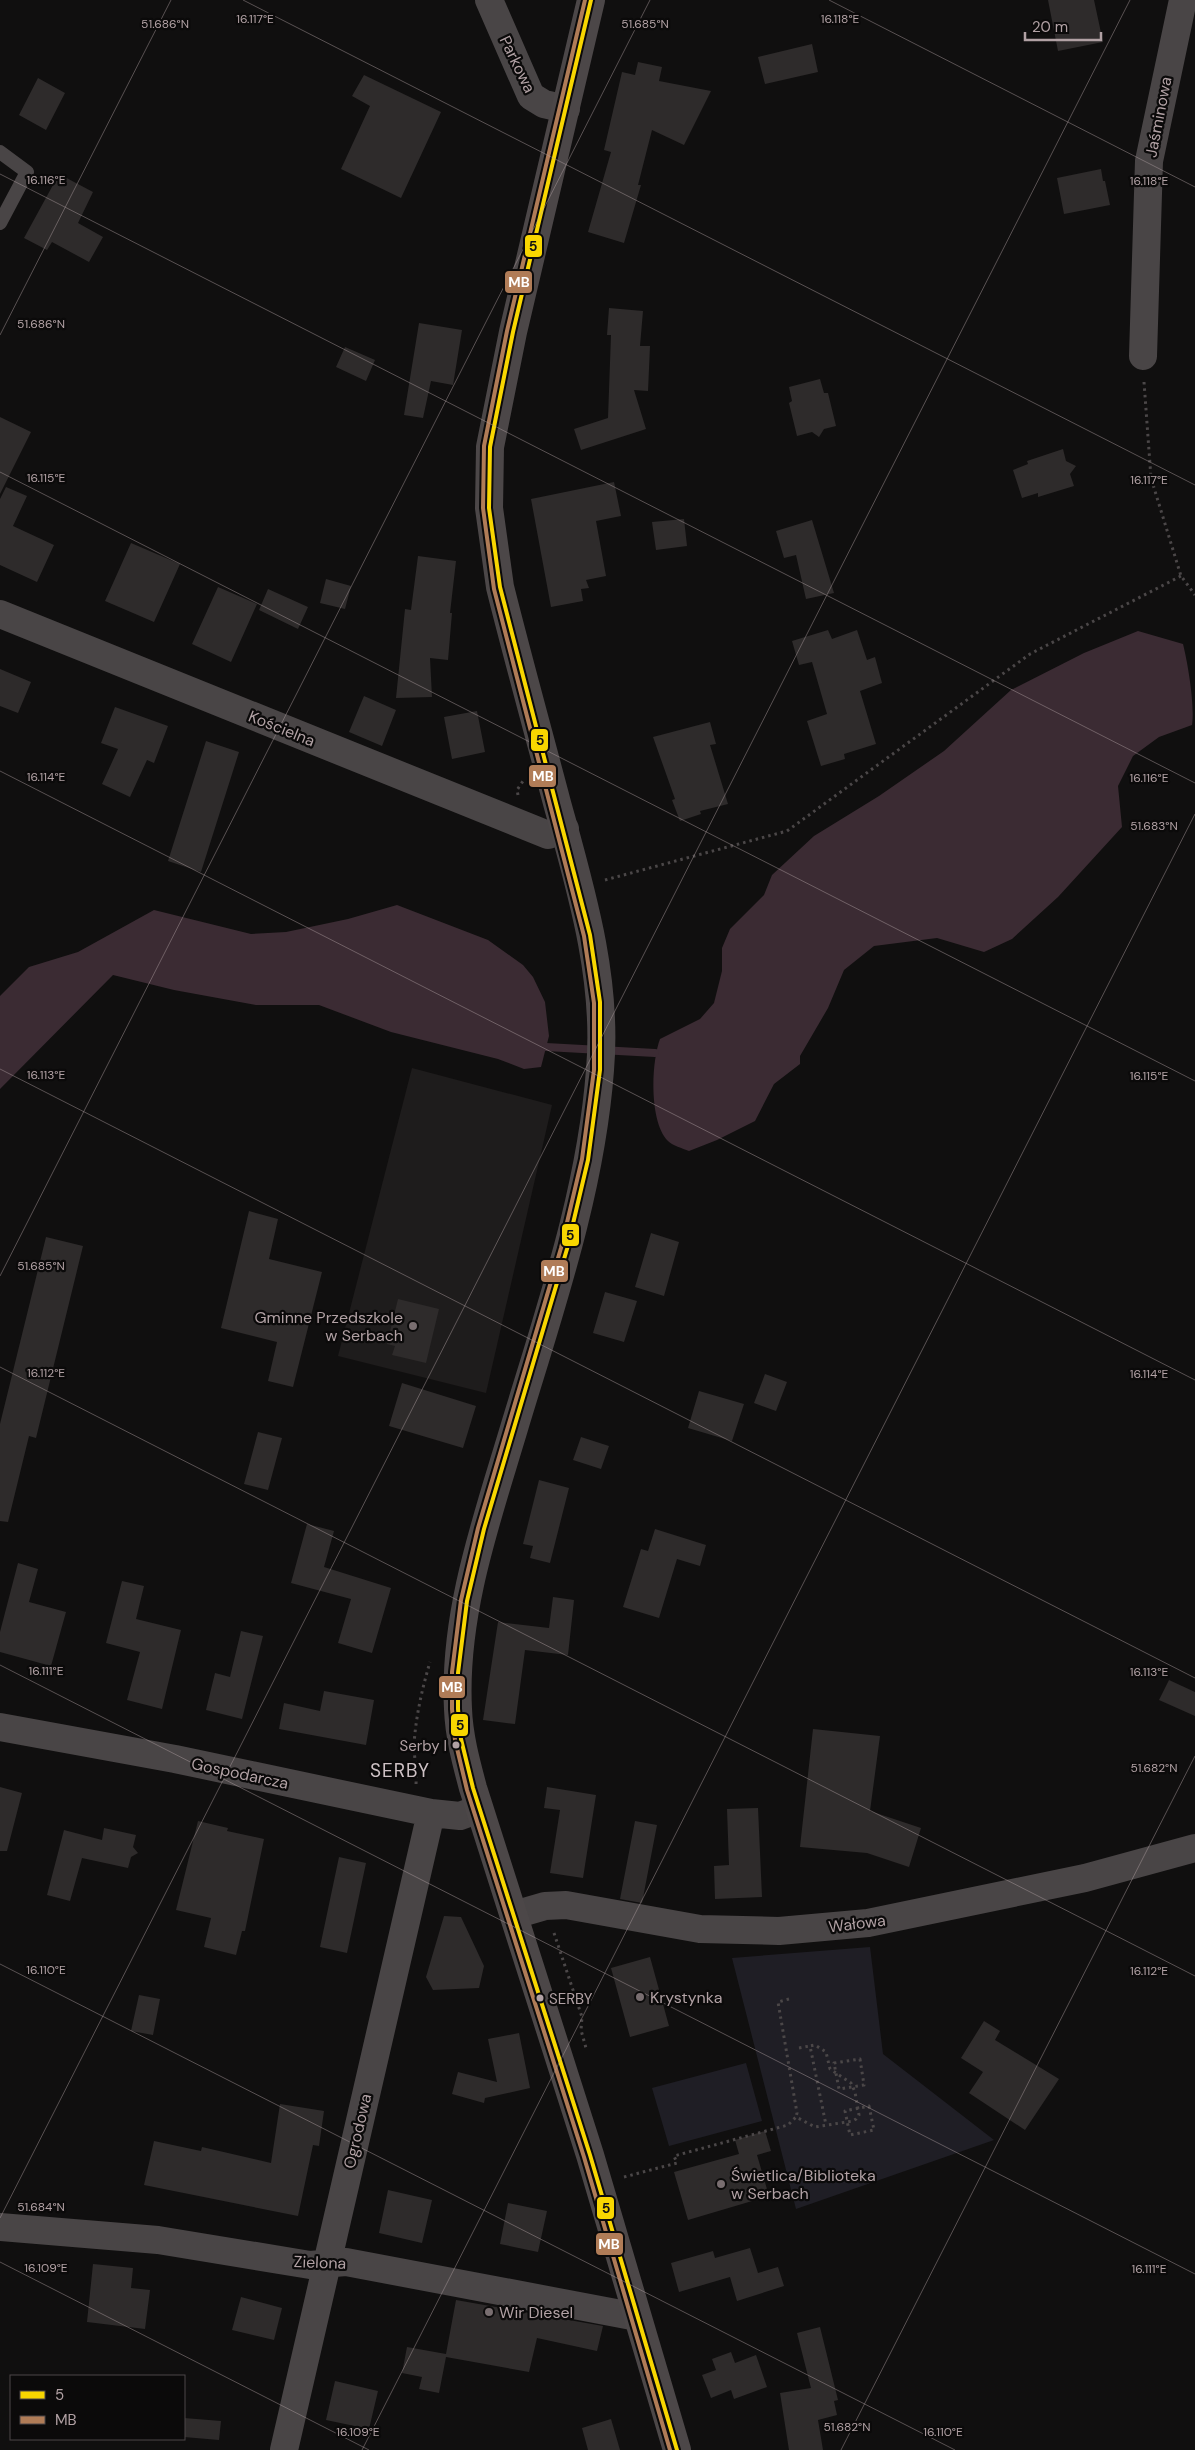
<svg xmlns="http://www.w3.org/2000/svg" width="1195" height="2450" font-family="'DM Sans',sans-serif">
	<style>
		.built { fill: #1e1c1c }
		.green { fill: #1f1e25 }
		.water { fill: #3b2b33 }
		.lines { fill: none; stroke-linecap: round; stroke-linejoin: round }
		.stream { stroke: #3b2b33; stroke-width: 8 }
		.building { fill: #2e2b2b }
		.path { stroke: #4b4748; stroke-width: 3; stroke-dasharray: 2.5 4; stroke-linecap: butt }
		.lane { stroke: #494546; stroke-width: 14 }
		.street { stroke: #494546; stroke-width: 28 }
		.primary { stroke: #4c4748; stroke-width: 28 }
		.bus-1-casing { stroke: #0b0a0a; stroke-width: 8 }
		.bus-2-casing { stroke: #0b0a0a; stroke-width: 8 }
		.bus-1 { stroke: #f8d600; stroke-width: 4 }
		.bus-2 { stroke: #b07c57; stroke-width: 4 }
		.ticks { fill: none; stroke: #b1a1a4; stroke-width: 1; stroke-opacity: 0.45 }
		.poi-dot { fill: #796e70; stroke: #0b0a0a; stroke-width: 2 }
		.bus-dot { fill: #b1a1a4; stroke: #0b0a0a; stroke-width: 2 }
		.labels { text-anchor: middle; stroke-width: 4.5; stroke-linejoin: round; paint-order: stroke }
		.bus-label { font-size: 15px; fill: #b1a1a4; stroke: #0b0a0a; text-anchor: end }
		.street-label { font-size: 16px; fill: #b1a1a4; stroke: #0b0a0a }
		.poi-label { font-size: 16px; fill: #b1a1a4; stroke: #0b0a0a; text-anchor: start }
		.quarter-label { font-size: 19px; letter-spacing: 1px; fill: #cdc1c4; stroke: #0b0a0a }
		.ticks-label { font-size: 12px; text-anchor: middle; fill: #b1a1a4; stroke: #0b0a0a; stroke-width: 4.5; stroke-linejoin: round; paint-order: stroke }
		.line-badge { stroke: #0b0a0a; stroke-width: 2 }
		.badge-label { font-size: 14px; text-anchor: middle; font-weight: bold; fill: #fff }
		.pale-badge-label { font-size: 14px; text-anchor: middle; font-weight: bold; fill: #111 }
	</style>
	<rect width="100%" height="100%" fill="#100f0f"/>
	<path class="built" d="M 412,1068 L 552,1105 L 486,1393 L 338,1356 Z"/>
	<path class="green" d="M 870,1947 L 883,2054 L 994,2140 L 796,2209 L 732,1958 Z
		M 746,2063 L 762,2121 L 669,2146 L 652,2088 Z"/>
	<path class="water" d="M 1138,631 L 1183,644 C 1188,664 1195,706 1192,725 L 1159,737 L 1133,756 L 1118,786 L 1122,827 L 1058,897 L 1012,939 L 984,952 L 937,938 L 874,946 L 844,970 L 828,1008 L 800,1056 L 800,1064 L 774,1084 L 755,1121 L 717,1140 L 689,1151 C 682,1148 673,1146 668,1141 C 649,1122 651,1063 660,1039 L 700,1019 L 714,1003 L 722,971 L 722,948 L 730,929 L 764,895 L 772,875 L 814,836 L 879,796 L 944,751 L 1011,690 L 1084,653 Z
		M 397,905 L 488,940 L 523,965 L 533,977 L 545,1002 L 549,1036 L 541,1067 L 524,1069 L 498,1059 L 391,1032 L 319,1005 L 256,1005 L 174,990 L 113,975 L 0,1089 L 0,996 L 29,967 L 78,952 L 154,910 L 251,934 L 286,932 L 348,919 Z"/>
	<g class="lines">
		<path class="stream" d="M 546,1047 L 655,1053"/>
	</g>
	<path class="building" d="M 1048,0 L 1094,0 L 1103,42 L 1058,51 Z
		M 812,44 L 818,72 L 765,84 L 758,57 Z
		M 638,62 L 662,67 L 659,81 L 711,91 L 684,145 L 652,130 L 638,185 L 641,185 L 624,243 L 588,232 L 611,152 L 604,150 L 622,72 L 635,75 Z
		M 364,75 L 441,112 L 401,198 L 341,169 L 370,106 L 352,96 Z
		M 38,78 L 65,93 L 46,130 L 19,115 Z
		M 1101,169 L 1103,181 L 1105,181 L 1110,205 L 1064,214 L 1057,178 Z
		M 59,174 L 93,192 L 78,223 L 103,237 L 89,262 L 52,242 L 47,250 L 24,238 Z
		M 609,308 L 643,311 L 640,346 L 650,346 L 648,391 L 634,390 L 646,429 L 581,450 L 574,429 L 608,418 L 611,335 L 607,335 Z
		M 419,323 L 462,330 L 453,385 L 431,381 L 423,418 L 404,415 Z
		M 345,347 L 375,360 L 366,381 L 336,367 Z
		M 820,379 L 824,393 L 828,393 L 836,426 L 824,429 L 819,437 L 812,432 L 797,436 L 789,403 L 792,401 L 789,387 Z
		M 0,417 L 31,432 L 0,494 Z
		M 1063,449 L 1066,461 L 1076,466 L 1070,474 L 1074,486 L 1038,497 L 1038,493 L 1022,498 L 1013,470 L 1028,464 L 1027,461 Z
		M 614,482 L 621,516 L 596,521 L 606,576 L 586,580 L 589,588 L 581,589 L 583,601 L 551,607 L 531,499 Z
		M 6,487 L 27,496 L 13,526 L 54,545 L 37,582 L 0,565 L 0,499 Z
		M 684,519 L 687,546 L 656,550 L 652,522 Z
		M 812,520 L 834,593 L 806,599 L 796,555 L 784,558 L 776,531 Z
		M 131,543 L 180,564 L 154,622 L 105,601 Z
		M 418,556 L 456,561 L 450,613 L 452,613 L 448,660 L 430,658 L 432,697 L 396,698 L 405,609 L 411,610 Z
		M 326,579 L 351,586 L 345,609 L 320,603 Z
		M 218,587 L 257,604 L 231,662 L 192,644 Z
		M 268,589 L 308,607 L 298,629 L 259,610 Z
		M 828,630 L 832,639 L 857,630 L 867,660 L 875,657 L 882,683 L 860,691 L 876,744 L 844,754 L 845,759 L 821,766 L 807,721 L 827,714 L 812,662 L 799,665 L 792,641 Z
		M 0,669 L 31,682 L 18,713 L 0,706 Z
		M 364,696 L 396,710 L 382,746 L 349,732 Z
		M 115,707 L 168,726 L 154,763 L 147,760 L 130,797 L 102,784 L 118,749 L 101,743 Z
		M 477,711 L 485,752 L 452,759 L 444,717 Z
		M 710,722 L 716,744 L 710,745 L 728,804 L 700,811 L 701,814 L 680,821 L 672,800 L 675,799 L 653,737 Z
		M 206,741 L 239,752 L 201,872 L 168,861 Z
		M 249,1211 L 278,1219 L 269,1259 L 322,1272 L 293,1387 L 268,1381 L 277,1342 L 221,1328 Z
		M 651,1233 L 679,1242 L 664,1296 L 635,1287 Z
		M 46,1237 L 83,1246 L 36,1438 L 29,1436 L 8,1522 L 0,1521 L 0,1424 Z
		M 605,1292 L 637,1301 L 624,1342 L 593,1333 Z
		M 398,1299 L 439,1309 L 426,1363 L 392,1355 L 395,1346 L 387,1344 Z
		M 765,1374 L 787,1382 L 776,1411 L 754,1403 Z
		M 402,1383 L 476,1406 L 463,1448 L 389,1426 Z
		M 699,1391 L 744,1404 L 732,1441 L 688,1428 Z
		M 258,1432 L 282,1438 L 268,1490 L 244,1484 Z
		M 581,1437 L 609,1446 L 601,1469 L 573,1460 Z
		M 539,1480 L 569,1488 L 550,1563 L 530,1558 L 533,1546 L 523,1544 Z
		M 307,1524 L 334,1531 L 324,1567 L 391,1588 L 372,1653 L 338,1643 L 351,1599 L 291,1583 Z
		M 655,1529 L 706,1545 L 700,1566 L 677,1559 L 659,1618 L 623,1607 L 641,1549 L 648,1551 Z
		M 18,1563 L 38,1569 L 29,1602 L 66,1612 L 51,1666 L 0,1652 L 0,1632 Z
		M 122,1581 L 144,1586 L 136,1619 L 181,1630 L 162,1709 L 127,1700 L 140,1652 L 106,1643 Z
		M 553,1597 L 574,1600 L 568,1655 L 525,1650 L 515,1724 L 483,1720 L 498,1622 L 549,1628 Z
		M 241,1631 L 263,1636 L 242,1719 L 206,1710 L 215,1673 L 230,1677 Z
		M 1169,1680 L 1195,1692 L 1195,1716 L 1159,1700 Z
		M 324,1691 L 374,1700 L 366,1745 L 279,1729 L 284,1703 L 320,1711 Z
		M 813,1729 L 880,1736 L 870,1811 L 921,1828 L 909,1867 L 867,1853 L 800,1847 Z
		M 0,1787 L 22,1793 L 7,1851 L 0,1851 Z
		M 547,1787 L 596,1795 L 583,1878 L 550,1873 L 560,1810 L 544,1808 Z
		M 758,1808 L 762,1897 L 715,1899 L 714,1866 L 729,1865 L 727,1809 Z
		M 198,1821 L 228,1828 L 227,1831 L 264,1839 L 245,1931 L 242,1931 L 236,1955 L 204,1947 L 211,1918 L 176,1910 Z
		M 635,1821 L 657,1825 L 642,1903 L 620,1899 Z
		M 104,1828 L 136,1835 L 133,1847 L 138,1853 L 131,1857 L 128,1868 L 82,1858 L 70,1901 L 47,1895 L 64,1830 L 102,1840 Z
		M 339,1857 L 366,1863 L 347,1953 L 320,1947 Z
		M 444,1916 L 461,1917 L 484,1966 L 479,1988 L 433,1990 L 426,1977 Z
		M 650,1957 L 669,2026 L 630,2037 L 611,1968 Z
		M 139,1995 L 160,1999 L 153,2035 L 131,2031 Z
		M 984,2021 L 1000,2031 L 995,2040 L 1059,2079 L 1025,2130 L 969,2093 L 983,2072 L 961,2058 Z
		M 519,2033 L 530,2088 L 485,2098 L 484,2103 L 452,2094 L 458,2072 L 497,2082 L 488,2039 Z
		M 280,2104 L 324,2111 L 319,2146 L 313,2145 L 298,2216 L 144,2185 L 154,2141 L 201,2151 L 202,2147 L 271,2163 Z
		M 765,2131 L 771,2151 L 757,2155 L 769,2196 L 688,2220 L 674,2172 L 739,2154 L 735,2140 Z
		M 388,2190 L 432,2200 L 422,2243 L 379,2233 Z
		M 508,2203 L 547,2211 L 538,2252 L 500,2244 Z
		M 750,2248 L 758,2273 L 778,2267 L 784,2286 L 737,2301 L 730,2277 L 679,2292 L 671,2263 L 713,2251 L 715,2258 Z
		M 93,2264 L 133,2268 L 131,2288 L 150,2290 L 145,2329 L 87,2322 Z
		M 241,2297 L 282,2308 L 274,2340 L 232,2330 Z
		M 456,2300 L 603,2326 L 597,2351 L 537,2338 L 529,2372 L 446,2357 L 439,2393 L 419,2389 L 422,2377 L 402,2373 L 407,2347 L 446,2354 Z
		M 820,2327 L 838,2400 L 834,2401 L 837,2415 L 818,2420 L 823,2450 L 789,2450 L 780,2393 L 811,2388 L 797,2333 Z
		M 731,2352 L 735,2363 L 756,2355 L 767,2387 L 734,2399 L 731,2390 L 711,2398 L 702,2375 L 716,2370 L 712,2359 Z
		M 335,2381 L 378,2391 L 369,2429 L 326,2420 Z
		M 184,2418 L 221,2421 L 219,2440 L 184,2437 Z
		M 611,2419 L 620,2450 L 588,2450 L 582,2428 Z"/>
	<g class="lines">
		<path class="path" d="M 1144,382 L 1151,478 L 1181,576 L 1195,595
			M 518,795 L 517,790 L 523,781
			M 605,880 L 787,831 L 1030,654 L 1181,576
			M 416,1784 C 417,1771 414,1757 414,1744 C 416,1716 422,1689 430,1662
			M 554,1933 L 582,2017 L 581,2030 L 586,2048
			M 789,1999 L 778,2002 L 797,2113 L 796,2117
			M 799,2048 L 810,2046
			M 860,2059 L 864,2085 L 839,2089 L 834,2063 Z
			M 869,2106 L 874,2130 L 850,2135 L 845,2111 Z
			M 624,2177 L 677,2163 L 674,2156 L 788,2125 L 796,2117 L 815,2127 L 853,2121 L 856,2119 L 859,2115 L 855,2092 L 851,2083 L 830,2069 L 826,2052 L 815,2045 L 810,2046 L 826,2125"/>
		<path class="lane" d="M 0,152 L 27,172 L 0,223"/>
		<path class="street" d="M 489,0 L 531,96 L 544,104 L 566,109
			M 1143,356 L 1149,161 L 1183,0
			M 0,614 L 548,835 L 565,829
			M 0,1727 L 175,1759 L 431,1813 L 460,1816 L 479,1809
			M 514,1915 L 545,1906 L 566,1905 L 700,1929 L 779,1931 L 868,1923 L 1085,1878 L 1195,1848
			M 0,2227 L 158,2240 L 310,2265 L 346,2262 L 637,2317
			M 284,2450 L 431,1813"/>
		<path class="primary" d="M 591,0 L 513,332 L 490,447 L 489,508 L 500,587 C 518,659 538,731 557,803 C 581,890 608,979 600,1070 C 591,1191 550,1309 515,1425 C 488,1516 453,1612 458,1709 C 459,1736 466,1762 473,1788 L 590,2155 L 677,2450"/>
		<g class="bus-1-casing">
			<path id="bus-1" d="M 591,0 L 513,332 L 490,447 L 489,508 L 500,587 L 590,935 L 600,1002 L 600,1070 L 588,1160 L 567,1249 L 484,1529 L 467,1601 L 458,1673 L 458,1709 L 461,1739 L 473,1788 L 590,2155 L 677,2450"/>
		</g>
		<g class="bus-2-casing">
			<path id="bus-2" d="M 585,0 L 507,331 L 484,446 L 483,508 L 494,589 L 584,936 L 594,1003 L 594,1070 L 582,1159 L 561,1248 L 478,1528 L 461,1600 L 452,1672 L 452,1709 L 455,1740 L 467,1790 L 584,2157 L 670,2450"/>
		</g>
		<use href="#bus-1" class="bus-1"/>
		<use href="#bus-2" class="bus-2"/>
	</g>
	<path class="ticks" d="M 243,0 L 1195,485M 829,0 L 1195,187M 0,174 L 1195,783M 0,335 L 171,0M 0,472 L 1195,1081M 0,771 L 1195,1380M 0,1069 L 1195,1678M 0,1276 L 650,0M 0,1367 L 1195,1976M 0,1665 L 1195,2274M 0,1964 L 955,2450M 0,2218 L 1130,0M 0,2262 L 369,2450M 362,2450 L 1195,814M 841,2450 L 1195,1756"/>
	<g class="poi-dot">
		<circle cx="413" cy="1326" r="5"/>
		<circle cx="640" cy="1997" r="5"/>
		<circle cx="721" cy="2184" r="5"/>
		<circle cx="489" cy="2312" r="5"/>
	</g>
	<g class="bus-dot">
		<circle cx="456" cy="1745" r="4.5"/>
		<circle cx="540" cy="1998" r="4.5"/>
	</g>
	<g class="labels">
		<g class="bus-label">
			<text x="447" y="1751">Serby I</text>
			<text x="549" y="2004" text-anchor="start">SERBY</text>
		</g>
		<g class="street-label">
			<text transform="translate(518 64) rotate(64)" y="6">Parkowa</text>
			<text transform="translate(1158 117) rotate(-79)" y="6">Jaśminowa</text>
			<text transform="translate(282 728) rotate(22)" y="6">Kościelna</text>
			<text transform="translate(240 1773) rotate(12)" y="6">Gospodarcza</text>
			<text transform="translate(857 1923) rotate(-7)" y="6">Wałowa</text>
			<text transform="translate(357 2131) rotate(-77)" y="6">Ogrodowa</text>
			<text transform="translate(320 2262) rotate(2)" y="6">Zielona</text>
		</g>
		<g class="poi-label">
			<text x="403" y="1323" text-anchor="end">Gminne Przedszkole<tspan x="403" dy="18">w Serbach</tspan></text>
			<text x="650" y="2003">Krystynka</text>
			<text x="731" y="2181">Świetlica/Biblioteka<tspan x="731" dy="18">w Serbach</tspan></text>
			<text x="499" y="2318">Wir Diesel</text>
		</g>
		<g class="quarter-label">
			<text x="400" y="1777">SERBY</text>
		</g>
	</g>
	<g class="ticks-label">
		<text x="840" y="23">16.118°E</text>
		<text x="255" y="23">16.117°E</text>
		<text x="165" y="28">51.686°N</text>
		<text x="645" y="28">51.685°N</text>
		<text x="46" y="184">16.116°E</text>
		<text x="1149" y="185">16.118°E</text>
		<text x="41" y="328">51.686°N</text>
		<text x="46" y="482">16.115°E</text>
		<text x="1149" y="484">16.117°E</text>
		<text x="46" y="781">16.114°E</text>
		<text x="1149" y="782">16.116°E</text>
		<text x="1154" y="830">51.683°N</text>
		<text x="46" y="1079">16.113°E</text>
		<text x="1149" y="1080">16.115°E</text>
		<text x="41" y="1270">51.685°N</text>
		<text x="46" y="1377">16.112°E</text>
		<text x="1149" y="1378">16.114°E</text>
		<text x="46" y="1675">16.111°E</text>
		<text x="1149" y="1676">16.113°E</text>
		<text x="1154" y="1772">51.682°N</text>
		<text x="46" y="1974">16.110°E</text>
		<text x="1149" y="1975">16.112°E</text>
		<text x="41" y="2211">51.684°N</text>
		<text x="46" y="2272">16.109°E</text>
		<text x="1149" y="2273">16.111°E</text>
		<text x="847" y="2431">51.682°N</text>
		<text x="358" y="2436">16.109°E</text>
		<text x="943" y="2436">16.110°E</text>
	</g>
	<g class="line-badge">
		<rect x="524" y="234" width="19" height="24" rx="5" fill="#f8d600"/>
		<rect x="504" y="270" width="29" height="24" rx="5" fill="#b07c57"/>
		<rect x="530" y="728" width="19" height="24" rx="5" fill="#f8d600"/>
		<rect x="528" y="764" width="29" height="24" rx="5" fill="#b07c57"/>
		<rect x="561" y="1223" width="19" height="24" rx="5" fill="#f8d600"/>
		<rect x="540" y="1259" width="29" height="24" rx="5" fill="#b07c57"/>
		<rect x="438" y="1675" width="28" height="24" rx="5" fill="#b07c57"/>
		<rect x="450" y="1713" width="19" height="24" rx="5" fill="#f8d600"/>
		<rect x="596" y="2196" width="19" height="24" rx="5" fill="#f8d600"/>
		<rect x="595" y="2232" width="29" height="24" rx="5" fill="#b07c57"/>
	</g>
	<g class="badge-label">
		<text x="519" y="287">MB</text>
		<text x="543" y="781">MB</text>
		<text x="554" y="1276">MB</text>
		<text x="452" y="1692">MB</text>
		<text x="609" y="2249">MB</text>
	</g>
	<g class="pale-badge-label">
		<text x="533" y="251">5</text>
		<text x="540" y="745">5</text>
		<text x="570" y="1240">5</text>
		<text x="460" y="1730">5</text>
		<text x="606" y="2213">5</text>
	</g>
	<rect x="10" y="2375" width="175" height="65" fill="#0b0a0a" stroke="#4d4648"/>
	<rect x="20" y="2391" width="25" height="8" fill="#f8d600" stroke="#4d4648"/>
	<text x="55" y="2400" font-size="15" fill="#b1a1a4">5</text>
	<rect x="20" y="2416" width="25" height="8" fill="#b07c57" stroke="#4d4648"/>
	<text x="55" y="2425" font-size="15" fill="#b1a1a4">MB</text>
	<path d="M1025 32v8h76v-8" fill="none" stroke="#b1a1a4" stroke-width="2.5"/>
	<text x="1032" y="32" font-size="15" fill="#b1a1a4" stroke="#0b0a0a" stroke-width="4" paint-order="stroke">20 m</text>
</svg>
